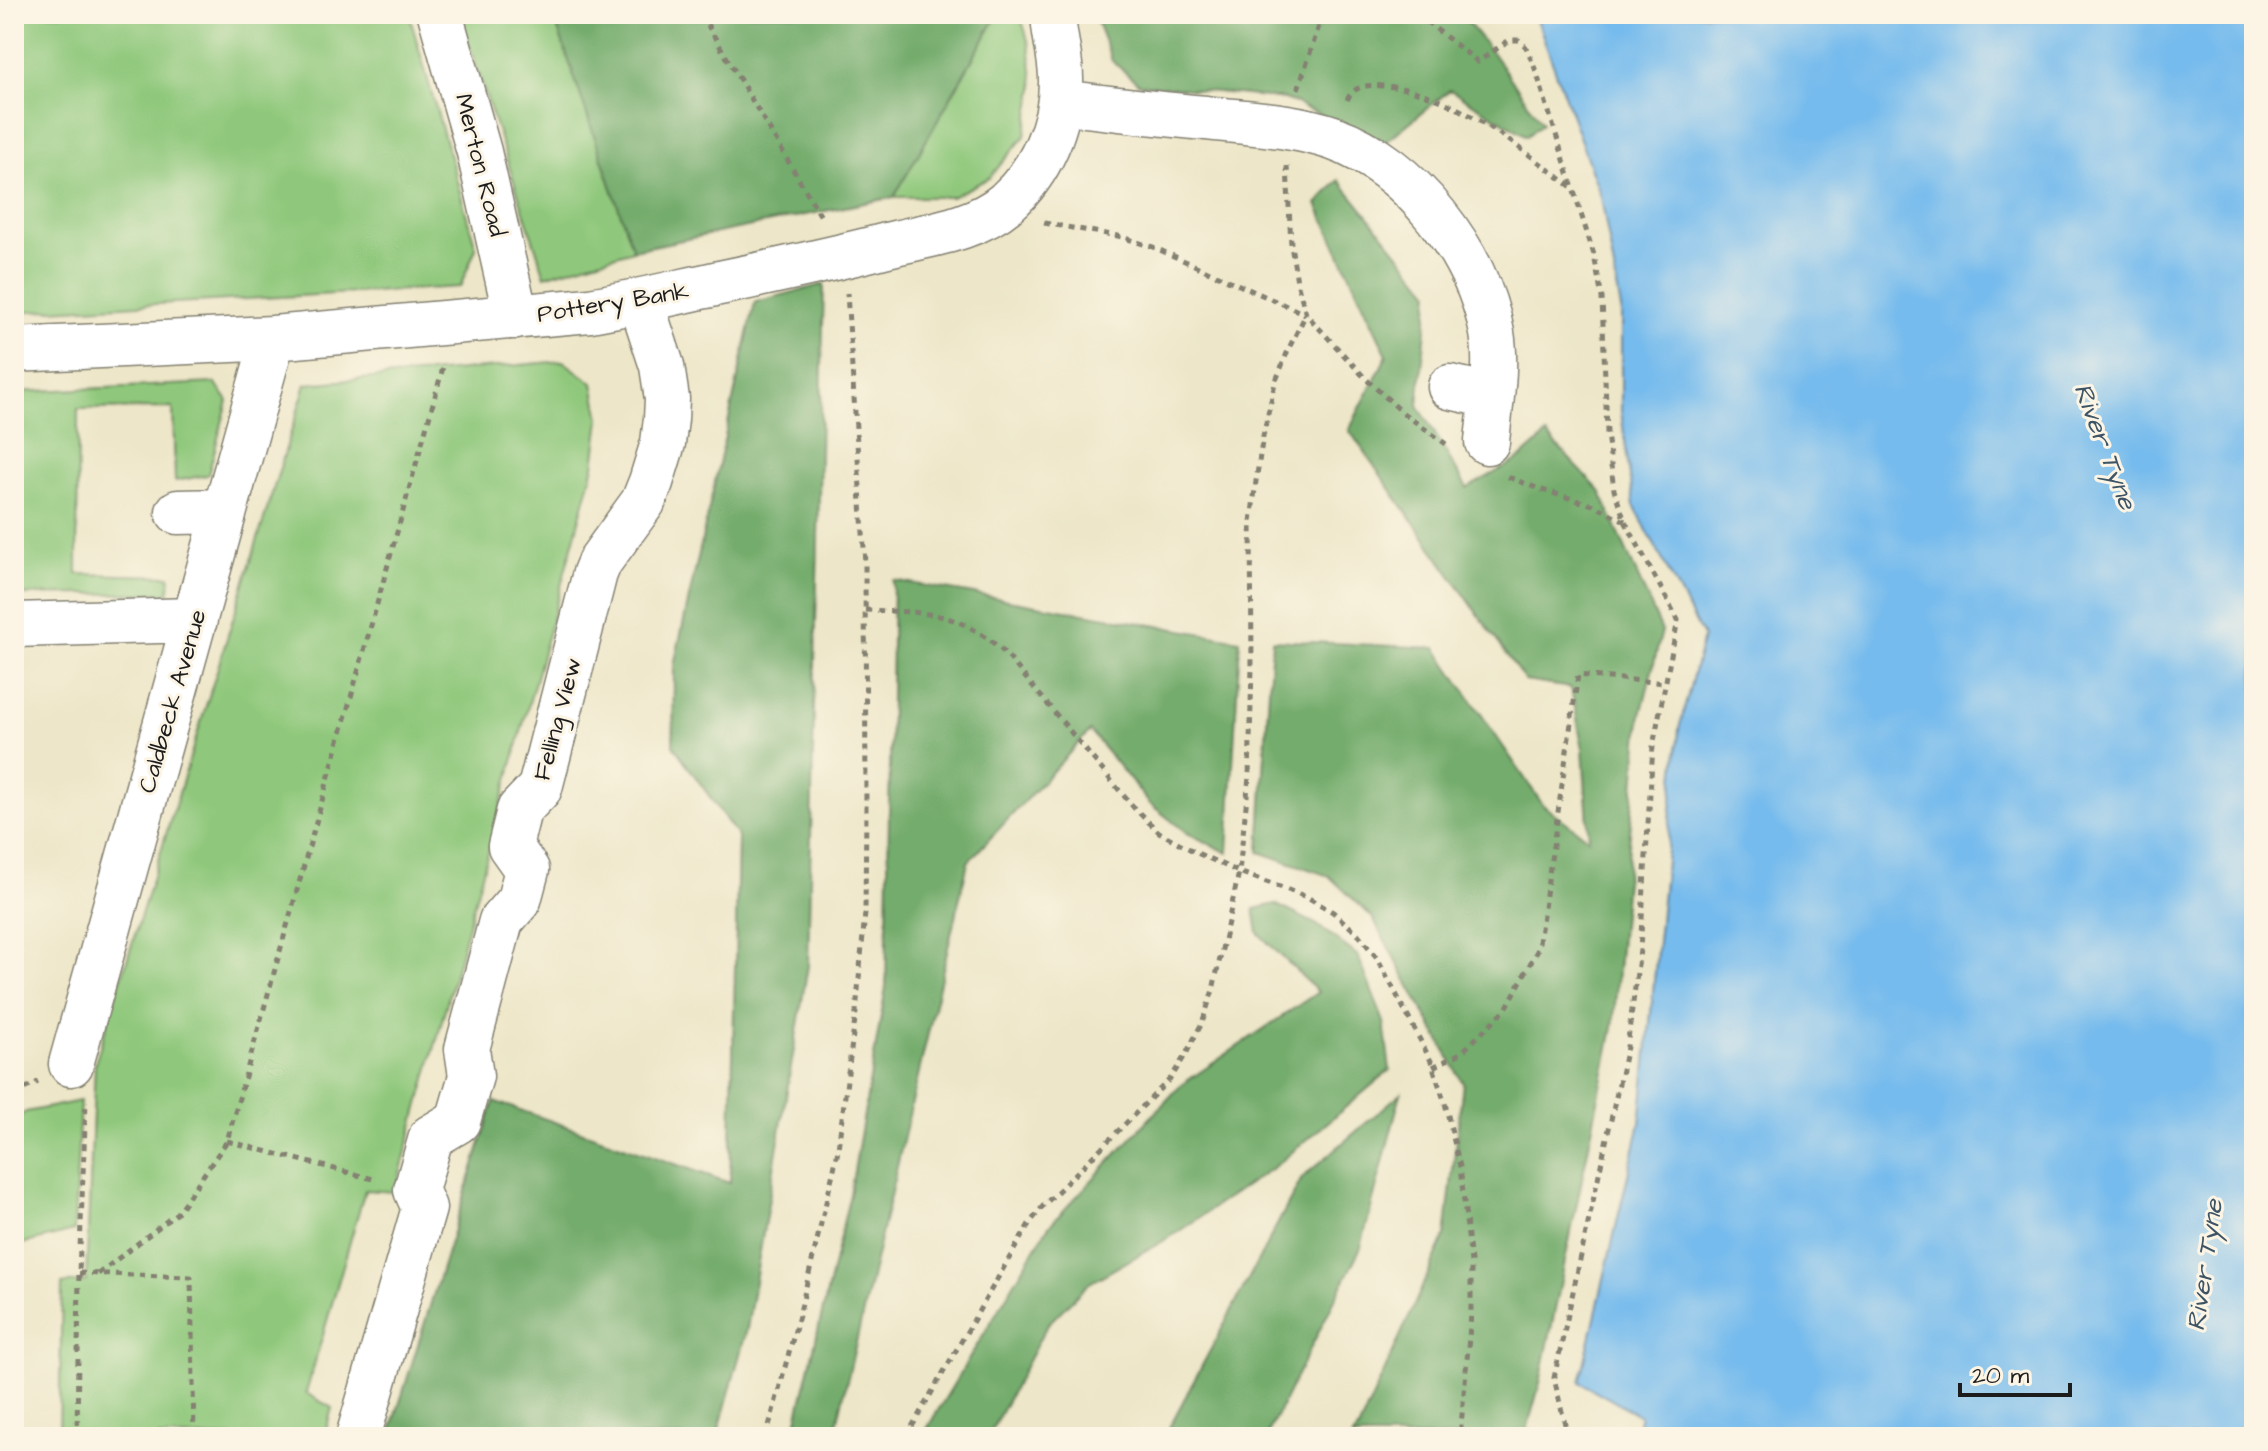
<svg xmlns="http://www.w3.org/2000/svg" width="2268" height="1451" font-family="'Architects Daughter',sans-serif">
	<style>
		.green { fill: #8fc87c; stroke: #56724c; stroke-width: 2 }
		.forest { fill: #73ac6c; stroke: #486444; stroke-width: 2 }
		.water { fill: #76bbed; stroke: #496c84; stroke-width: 2 }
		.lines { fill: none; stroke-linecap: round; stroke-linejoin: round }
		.minor-casing { stroke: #848172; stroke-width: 47 }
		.path { stroke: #848172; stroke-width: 5; stroke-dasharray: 6 6; stroke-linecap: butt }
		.minor { stroke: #fff; stroke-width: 44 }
		.labels { text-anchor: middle; stroke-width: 6; stroke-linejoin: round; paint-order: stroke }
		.street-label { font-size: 24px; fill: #1c1c1c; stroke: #fcf5e5 }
		.water-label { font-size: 26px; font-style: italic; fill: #3c5465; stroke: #fcf5e5 }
	</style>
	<rect width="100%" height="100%" fill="#fcf5e5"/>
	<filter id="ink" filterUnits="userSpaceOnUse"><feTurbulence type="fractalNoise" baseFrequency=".0125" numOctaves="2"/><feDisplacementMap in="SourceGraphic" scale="16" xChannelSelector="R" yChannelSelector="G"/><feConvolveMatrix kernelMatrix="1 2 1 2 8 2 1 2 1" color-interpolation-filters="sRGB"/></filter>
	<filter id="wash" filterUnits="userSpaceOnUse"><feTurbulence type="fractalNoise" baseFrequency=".006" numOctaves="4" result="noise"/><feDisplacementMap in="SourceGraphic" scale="32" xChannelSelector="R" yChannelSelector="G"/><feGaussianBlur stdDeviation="1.8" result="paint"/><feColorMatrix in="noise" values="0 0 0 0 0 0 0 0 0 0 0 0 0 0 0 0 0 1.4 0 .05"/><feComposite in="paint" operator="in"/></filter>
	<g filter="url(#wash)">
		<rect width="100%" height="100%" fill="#ede6c8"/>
		<path class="green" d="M 14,14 L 409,14 L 476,248 L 460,287 L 14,312 Z
			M 459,14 L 553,14 L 633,250 L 545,276 Z
			M 998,14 L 1020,14 L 1029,44 L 1034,88 L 1025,136 L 989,178 L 952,197 L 894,197 Z
			M 563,361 L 593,383 L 600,419 L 594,466 L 395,1192 L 365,1190 L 306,1393 L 332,1408 L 324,1437 L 59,1437 L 62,1284 L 86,1281 L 95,1063 L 306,384 Z
			M 215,383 L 228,401 L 208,475 L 175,481 L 173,408 L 78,409 L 77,574 L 170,576 L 169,593 L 14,595 L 14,392 Z
			M 80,1101 L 74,1231 L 14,1246 L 14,1119 L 26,1112 Z"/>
		<path class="forest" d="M 553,14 L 998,14 L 894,197 L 633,250 Z
			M 1094,14 L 1461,14 L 1492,52 L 1542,123 L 1527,136 L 1450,90 L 1384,143 L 1285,99 L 1139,84 L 1112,61 Z
			M 1339,180 L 1430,292 L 1418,405 L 1467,488 L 1521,458 L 1547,435 L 1600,491 L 1662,631 L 1640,719 L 1613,1028 L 1540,1383 L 1525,1437 L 1352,1437 L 1358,1430 L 1445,1236 L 1463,1083 L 1372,917 L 1329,876 L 1259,852 L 1272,640 L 1436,648 L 1543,805 L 1589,839 L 1583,749 L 1571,688 L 1525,681 L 1349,430 L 1387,355 L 1317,204 Z
			M 824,284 L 808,966 L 747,1329 L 717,1437 L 389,1437 L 494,1101 L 730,1183 L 738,837 L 673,745 L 674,665 L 755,302 Z
			M 893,580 L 1240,640 L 1228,853 L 1187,833 L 1149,803 L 1090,731 L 968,862 L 834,1437 L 793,1437 L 850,1194 L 886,987 Z
			M 1275,904 L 1316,924 L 1358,956 L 1384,1022 L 1390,1070 L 1278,1164 L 1172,1236 L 1088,1284 L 1047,1325 L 988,1437 L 922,1437 L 1048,1227 L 1181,1085 L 1318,992 L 1258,933 L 1254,909 Z
			M 1401,1093 L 1361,1247 L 1266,1437 L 1164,1437 L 1302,1178 Z"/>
		<path class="water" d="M 1535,14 L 2254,14 L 2254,1437 L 1634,1437 L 1640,1416 L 1580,1382 L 1640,1123 L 1679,729 L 1703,637 L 1634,506 L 1621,412 L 1621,309 L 1601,197 Z"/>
	</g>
	<g filter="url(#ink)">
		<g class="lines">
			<g class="minor-casing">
				<path id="minor" d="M 440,14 L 479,152 L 516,317
					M 1061,102 C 1109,108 1158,114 1206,118 C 1248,123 1292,124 1333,138 C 1410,165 1478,253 1492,333 C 1498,368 1490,407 1487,442
					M 14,350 L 273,338 L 590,310 C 632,303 673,293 715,284 C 772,272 830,260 887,245 C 926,235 974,230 1006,203 C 1040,173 1062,124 1061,79 C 1061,61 1056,43 1054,25
					M 1450,387 L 1491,396
					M 178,512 L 225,511
					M 14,625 L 195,620
					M 71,1064 L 273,338
					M 358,1437 L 424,1208 L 416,1190 L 431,1137 L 458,1121 L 471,1076 L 467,1049 L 501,921 L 519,900 L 527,870 L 510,846 L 519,810 L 540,788 L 595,573 L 600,561 L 643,502 L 651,482 L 663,443 L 666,419 L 667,399 L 662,366 L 641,302"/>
			</g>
			<path class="path" d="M 701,14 L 823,220
				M 1417,14 L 1478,62 L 1509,40 L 1519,40 L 1526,47 L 1536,71 L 1594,255 L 1602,298 L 1607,433 L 1614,490 L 1625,521 L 1678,620 L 1653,746 L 1640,950 L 1627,1047 L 1554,1378 L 1568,1437
				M 1298,89 L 1323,14
				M 1347,100 C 1355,84 1368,85 1384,86 C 1454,91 1519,148 1573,188
				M 1287,166 L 1291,245 L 1297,282 L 1306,314 L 1366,379 L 1403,413 L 1446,444
				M 1044,223 L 1118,236 L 1153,247 L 1305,314
				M 1508,477 L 1542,490 L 1593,505 L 1625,521
				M 865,610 C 926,613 957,609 1005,653 L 1134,808 L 1159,832 L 1197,853 L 1239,872 L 1307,897 L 1333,912 L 1358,934 L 1378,959 L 1431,1061 L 1445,1103 L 1460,1167 L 1471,1262 L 1471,1315 L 1460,1437
				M 1433,1067 L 1461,1053 L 1506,1009 L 1538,949 L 1578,675 L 1665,683
				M 14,1094 L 38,1082
				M 227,1141 L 377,1180
				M 79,1273 L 191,1277 L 194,1437
				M 98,1274 L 177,1213 L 227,1141 L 444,364
				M 77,1437 L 79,1273 L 86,1101
				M 766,1437 L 800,1312 L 837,1156 L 856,1012 L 865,913 L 866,808 L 865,563 L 847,293
				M 906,1437 L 1029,1224 L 1043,1206 L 1171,1078 L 1186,1054 L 1202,1023 L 1213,990 L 1239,872 L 1249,777 L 1252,668 L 1251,522 L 1256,481 L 1263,436 L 1275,383 L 1289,348 L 1306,314"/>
			<use href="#minor" class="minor"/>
		</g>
	</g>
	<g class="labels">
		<g class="street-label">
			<text transform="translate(481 165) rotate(76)" y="8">Merton Road</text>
			<text transform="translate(613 302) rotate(-9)" y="8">Pottery Bank</text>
			<text transform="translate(172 701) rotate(-74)" y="8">Caldbeck Avenue</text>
			<text transform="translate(557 719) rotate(-75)" y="8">Felling View</text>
		</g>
		<g class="water-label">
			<text transform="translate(2106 446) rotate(69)" y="9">River Tyne</text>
			<text transform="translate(2204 1265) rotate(-82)" y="9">River Tyne</text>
		</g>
	</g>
	<rect width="2268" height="1451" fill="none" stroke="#fcf5e5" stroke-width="48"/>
	<path d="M1960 1383v12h110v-12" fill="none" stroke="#1c1c1c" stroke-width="4"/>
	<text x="1972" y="1383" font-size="24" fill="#1c1c1c" stroke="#fcf5e5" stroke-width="6" paint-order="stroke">20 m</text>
</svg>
